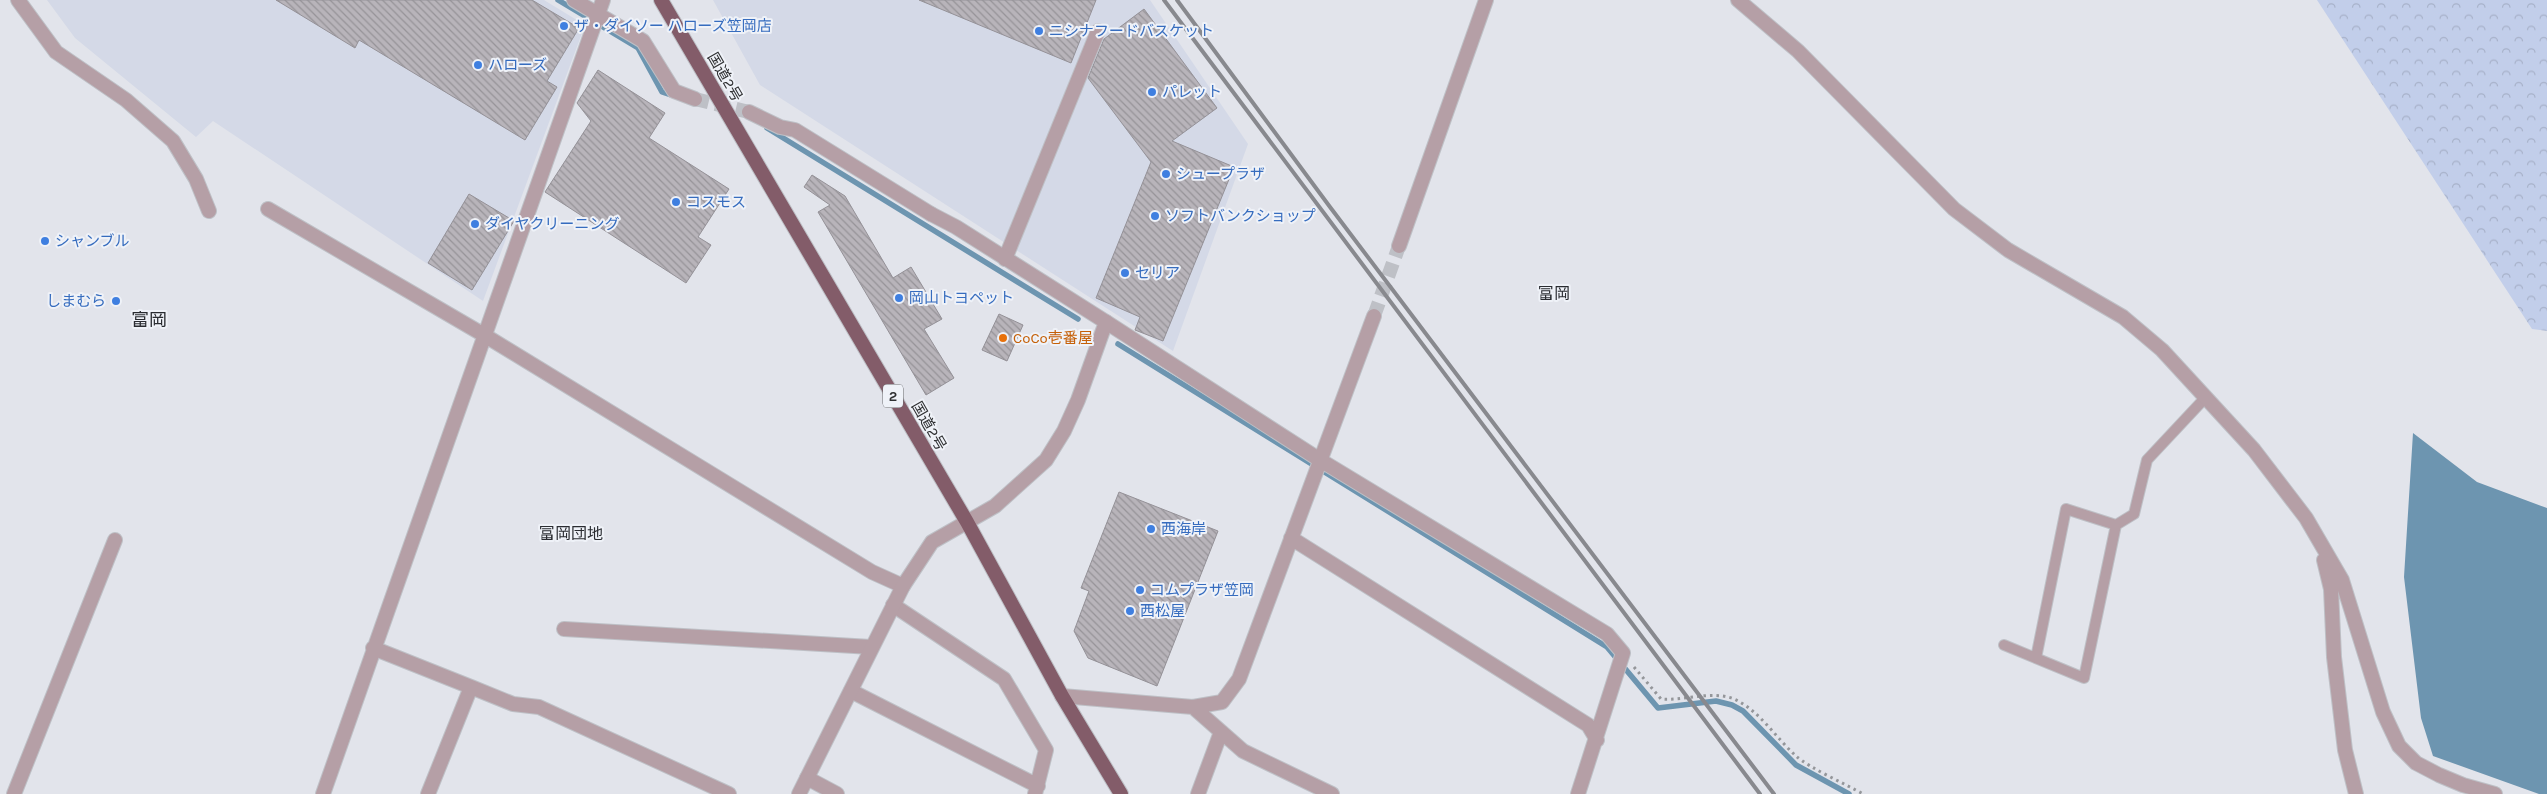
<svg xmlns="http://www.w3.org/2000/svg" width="2547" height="794" font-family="Karla,'Noto Sans JP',sans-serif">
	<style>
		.built { fill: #d4d9e7 }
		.forest { fill: url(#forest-crowns) }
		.water { fill: #6d95b0 }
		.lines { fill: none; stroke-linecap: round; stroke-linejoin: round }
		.stream { stroke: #6d95b0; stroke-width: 5.5 }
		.building { fill: url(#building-back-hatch); stroke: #949197 }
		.minor-tunnel { stroke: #bec0c6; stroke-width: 14; stroke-dasharray: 14 7; stroke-linecap: butt }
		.service-casing { stroke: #bec0c6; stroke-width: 12 }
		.minor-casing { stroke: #bec0c6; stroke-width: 16 }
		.tertiary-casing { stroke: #bec0c6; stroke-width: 16 }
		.trunk-casing { stroke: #bec0c6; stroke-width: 16 }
		.path { stroke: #94969a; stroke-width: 3; stroke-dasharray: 2.5 4; stroke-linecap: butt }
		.service { stroke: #b59fa6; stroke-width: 10 }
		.minor { stroke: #b59fa6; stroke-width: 14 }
		.tertiary { stroke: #b59fa6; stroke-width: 14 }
		.trunk { stroke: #835c69; stroke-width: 14 }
		.rail { stroke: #88898e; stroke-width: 4 }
		.shop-dot { fill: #3f7fe0; stroke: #eff2f8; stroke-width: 2 }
		.food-dot { fill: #e8710a; stroke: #eff2f8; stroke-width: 2 }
		.labels { text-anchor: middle; stroke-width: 4; stroke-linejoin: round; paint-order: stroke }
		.shield { fill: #eff2f8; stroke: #696a6d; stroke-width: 1 }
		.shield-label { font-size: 14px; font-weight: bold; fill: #2f3032 }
		.shop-label { font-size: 15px; fill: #366cbe; stroke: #eff2f8; text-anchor: start }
		.street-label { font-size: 15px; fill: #2f3032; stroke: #eff2f8 }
		.food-label { font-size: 15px; fill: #c56008; stroke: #eff2f8; text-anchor: start }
		.neighbourhood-label { font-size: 16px; fill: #2a2c31; stroke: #eff2f8 }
		.quarter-label { font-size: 18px; fill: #2a2c31; stroke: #eff2f8 }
	</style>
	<defs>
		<pattern id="forest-crowns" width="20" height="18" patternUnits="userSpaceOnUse" patternTransform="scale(1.25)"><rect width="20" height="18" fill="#c2ceea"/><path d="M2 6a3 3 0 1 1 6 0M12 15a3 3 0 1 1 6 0" fill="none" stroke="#a7b1c9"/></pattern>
		<pattern id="building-back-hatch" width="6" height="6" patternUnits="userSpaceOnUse" patternTransform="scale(1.25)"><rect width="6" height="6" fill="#b8b4ba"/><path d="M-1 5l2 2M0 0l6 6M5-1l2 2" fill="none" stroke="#969398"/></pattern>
	</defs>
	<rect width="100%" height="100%" fill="#e2e4eb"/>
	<path class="built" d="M 47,0 L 544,0 L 585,25 L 483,301 L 213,121 L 196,137 L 75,38 Z
		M 713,0 L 1150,0 L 1248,144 L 1173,351 L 760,85 Z"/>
	<path class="forest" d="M 2317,0 L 2547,0 L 2547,331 L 2532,329 Z"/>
	<path class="water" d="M 2413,433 L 2477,482 L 2547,508 L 2547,794 L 2539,794 L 2433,756 L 2421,718 L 2404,577 Z"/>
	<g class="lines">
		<path class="stream" d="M 558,0 L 638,48 L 662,92 L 674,96
			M 767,128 L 1078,319
			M 1118,344 L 1607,647 L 1658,708 L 1716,701 L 1732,705 L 1743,711 L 1796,765 L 1849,794"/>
	</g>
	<path class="building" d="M 276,0 L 532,0 L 579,28 L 547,81 L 557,87 L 525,140 L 359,40 L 355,48 Z
		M 919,0 L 1096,0 L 1071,63 Z
		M 1144,9 L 1217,108 L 1172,141 L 1234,167 L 1163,341 L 1135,330 L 1140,317 L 1096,298 L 1151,162 L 1088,78 L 1104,39 Z
		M 598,70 L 665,113 L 649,138 L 729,189 L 698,237 L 711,245 L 686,283 L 545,192 L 591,121 L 577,103 Z
		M 812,175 L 845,196 L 893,278 L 911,267 L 942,319 L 924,329 L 954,378 L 926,395 L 818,212 L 830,205 L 804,187 Z
		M 469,194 L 514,221 L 472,290 L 428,263 Z
		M 999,314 L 1023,325 L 1007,361 L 982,350 Z
		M 1119,492 L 1218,531 L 1157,686 L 1088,658 L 1074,631 L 1089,591 L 1081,588 Z"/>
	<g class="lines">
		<path class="minor-tunnel" d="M 695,99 L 749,112
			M 1374,316 L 1399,246"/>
		<g class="service-casing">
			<path id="service" d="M 2004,645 L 2084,678 L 2116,525 L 2134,514 L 2147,460 L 2206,397
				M 2036,658 L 2066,509 L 2116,525"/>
		</g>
		<g class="minor-casing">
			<path id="minor" d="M 574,0 L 643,41 L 674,91 L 695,99
				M 1738,0 L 1798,51 L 1954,209 L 2008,250 L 2123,317 L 2162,350 L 2254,450 L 2306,518 L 2342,580 L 2383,712 L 2399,746 L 2416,763 L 2439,775 L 2463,785 L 2495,794
				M 749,112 L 780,127 L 795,130 L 931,214
				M 268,209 L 484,335 L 872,572 L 903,586
				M 1399,246 L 1486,0
				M 1005,259 L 1098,31
				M 1106,322 L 1320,460 L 1607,634 L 1623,653 L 1578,794
				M 1291,538 L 1588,725 L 1597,740
				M 2324,560 L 2331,589 L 2334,657 L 2345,750 L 2356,794
				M 893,605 L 1004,679 L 1046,750 L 1035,794
				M 564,629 L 871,647
				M 373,648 L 471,687
				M 851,691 L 1038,786
				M 1062,696 L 1193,707 L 1222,702 L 1239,679 L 1374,316
				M 1193,707 L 1243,751 L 1332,794
				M 807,778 L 837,794
				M 14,794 L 115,540
				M 323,794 L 603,0
				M 428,794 L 471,687 L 513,704 L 539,707 L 729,794
				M 1198,794 L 1221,732"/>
		</g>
		<g class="tertiary-casing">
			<path id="tertiary" d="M 18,0 L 56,52 L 126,100 L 173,141 L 196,179 L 209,211
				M 799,794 L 903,586 L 932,542 L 995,506 L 1046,460 L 1064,431 L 1078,400 L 1106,322 L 956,227 L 931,214"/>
		</g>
		<g class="trunk-casing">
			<path id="trunk" d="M 661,0 L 967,522 L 1062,696 L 1121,794"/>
		</g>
		<path class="path" d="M 1634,667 L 1661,699 C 1684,701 1712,690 1734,699 C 1759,710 1776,738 1796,756 C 1811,769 1844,783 1863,794"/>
		<use href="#service" class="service"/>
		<use href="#minor" class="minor"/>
		<use href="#tertiary" class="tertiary"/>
		<use href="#trunk" class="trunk"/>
		<path class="rail" d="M 1164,0 L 1760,794
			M 1177,0 L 1330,207 L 1774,794"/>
	</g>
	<g class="shop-dot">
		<circle cx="564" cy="26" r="5"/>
		<circle cx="1039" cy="31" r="5"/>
		<circle cx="478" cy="65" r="5"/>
		<circle cx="1152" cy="92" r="5"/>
		<circle cx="1166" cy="174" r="5"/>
		<circle cx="676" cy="202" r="5"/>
		<circle cx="1155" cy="216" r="5"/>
		<circle cx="475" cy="224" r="5"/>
		<circle cx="45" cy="241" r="5"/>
		<circle cx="1125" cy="273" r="5"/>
		<circle cx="899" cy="298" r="5"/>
		<circle cx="116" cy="301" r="5"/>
		<circle cx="1151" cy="529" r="5"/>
		<circle cx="1140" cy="590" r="5"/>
		<circle cx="1130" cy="611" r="5"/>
	</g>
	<circle class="food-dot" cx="1003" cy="338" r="5"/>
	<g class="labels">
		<rect class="shield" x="883" y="384.5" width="20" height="23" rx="4"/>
		<g class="shield-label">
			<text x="893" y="401">2</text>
		</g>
		<g class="shop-label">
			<text x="574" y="31">ザ・ダイソー ハローズ笠岡店</text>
			<text x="1049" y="36">ニシナフードバスケット</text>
			<text x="488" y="70">ハローズ</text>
			<text x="1162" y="97">パレット</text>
			<text x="1176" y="179">シュープラザ</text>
			<text x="686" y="207">コスモス</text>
			<text x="1165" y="221">ソフトバンクショップ</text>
			<text x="485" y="229">ダイヤクリーニング</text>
			<text x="55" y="246">シャンブル</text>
			<text x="1135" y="278">セリア</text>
			<text x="909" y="303">岡山トヨペット</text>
			<text x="106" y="306" text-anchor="end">しまむら</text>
			<text x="1161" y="534">西海岸</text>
			<text x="1150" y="595">コムプラザ笠岡</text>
			<text x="1140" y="616">西松屋</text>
		</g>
		<g class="street-label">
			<text transform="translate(725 77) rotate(60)" y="5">国道2号</text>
			<text transform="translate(929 426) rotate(60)" y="5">国道2号</text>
		</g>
		<g class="food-label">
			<text x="1013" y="343">CoCo壱番屋</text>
		</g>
		<g class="neighbourhood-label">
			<text x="1554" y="299">富岡</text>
			<text x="571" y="539">富岡団地</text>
		</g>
		<g class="quarter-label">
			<text x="149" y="326">富岡</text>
		</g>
	</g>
</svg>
